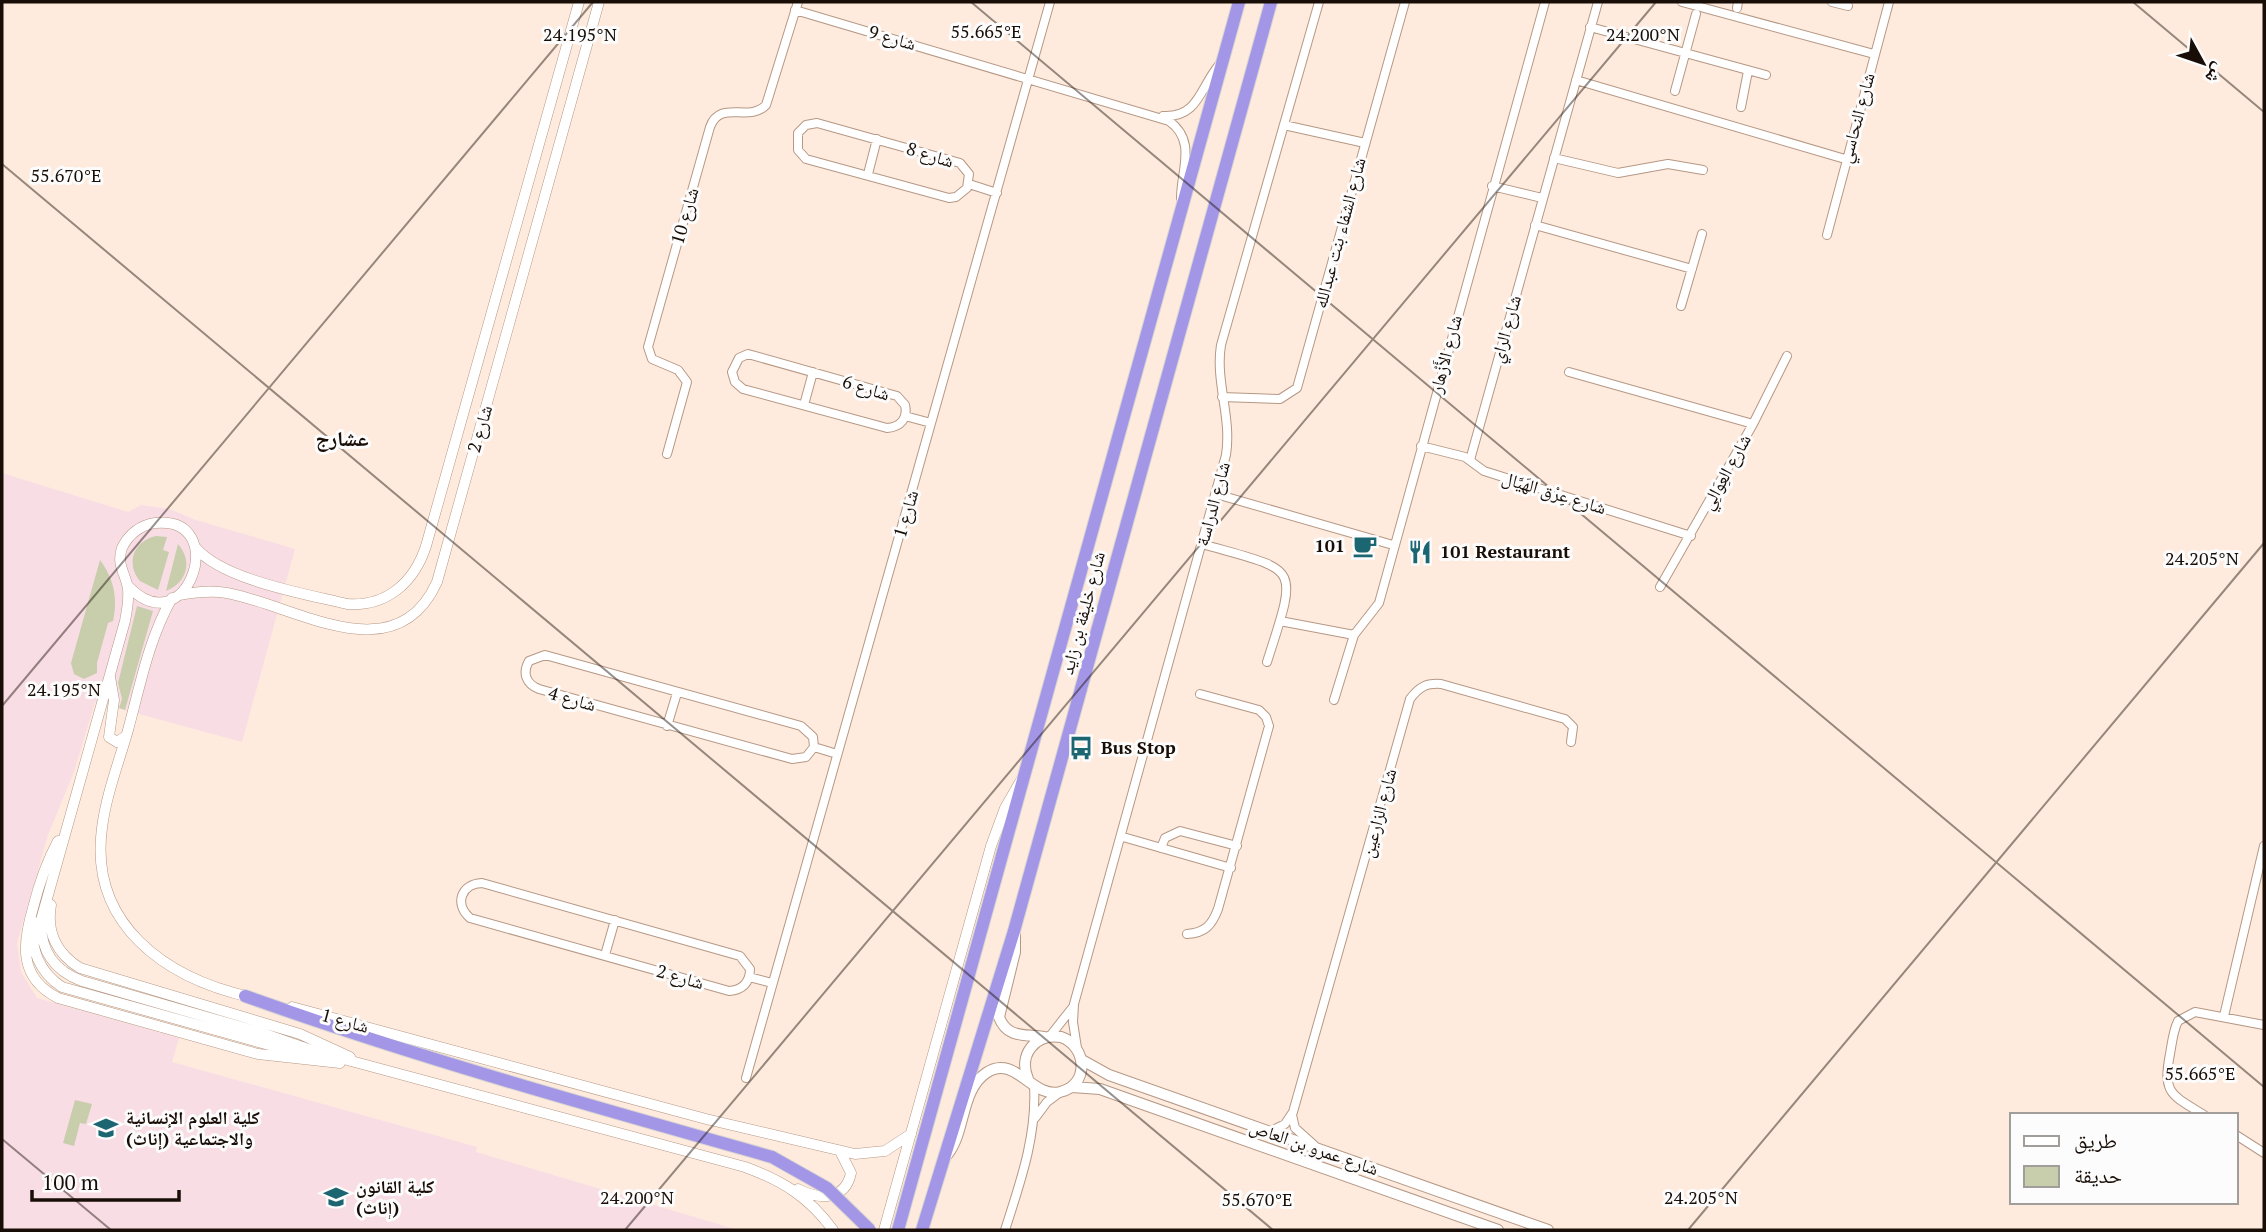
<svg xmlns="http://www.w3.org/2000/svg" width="2266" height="1232" font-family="'PT Serif','Noto Naskh Arabic',serif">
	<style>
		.education { fill: #f8dde4 }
		.green { fill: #c8cdac }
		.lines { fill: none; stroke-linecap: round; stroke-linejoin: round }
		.minor-casing { stroke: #b69884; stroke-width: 10 }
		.tertiary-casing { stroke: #b69884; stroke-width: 11 }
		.secondary-casing { stroke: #b69884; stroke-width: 12 }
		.trunk-casing { stroke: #d6d4d2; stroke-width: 14 }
		.minor { stroke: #fff; stroke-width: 8 }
		.tertiary { stroke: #fff; stroke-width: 10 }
		.secondary { stroke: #fff; stroke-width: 10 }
		.trunk { stroke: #a396e7; stroke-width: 12 }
		.trunk-bridge-casing { stroke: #d6d4d2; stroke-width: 14; stroke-linecap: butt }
		.trunk-bridge { stroke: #a396e7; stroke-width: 12 }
		.ticks { fill: none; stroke: #190e07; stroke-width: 2; stroke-opacity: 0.45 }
		.labels { text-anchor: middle; stroke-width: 6; stroke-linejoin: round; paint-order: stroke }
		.street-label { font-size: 18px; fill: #190e07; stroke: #fcfcfc }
		.poi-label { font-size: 18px; font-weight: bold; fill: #190e07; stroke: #fcfcfc; text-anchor: start }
		.quarter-label { font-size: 21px; font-weight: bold; fill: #190e07; stroke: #fcfcfc }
		.ticks-label { font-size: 18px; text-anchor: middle; fill: #190e07; stroke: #fcfcfc; stroke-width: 6; stroke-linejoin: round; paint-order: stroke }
	</style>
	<rect width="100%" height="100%" fill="#feebde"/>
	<path class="education" d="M 2,473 L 128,512 L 141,505 L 169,509 L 196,520 L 295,549 L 242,742 L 95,702 L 74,772 L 48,835 L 17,943 L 21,972 L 37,998 L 179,1038 L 172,1062 L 477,1147 L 476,1152 L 738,1230 L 2,1230 Z"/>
	<path class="green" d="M 156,536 L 167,537 L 163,550 L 169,552 L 158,590 L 140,581 C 125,563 134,541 156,536 Z
		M 178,544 C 193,561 187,583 166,591 Z
		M 100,560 C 114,579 118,598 113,621 L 108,623 L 97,663 L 97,673 L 84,679 L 74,674 L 71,663 Z
		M 137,606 L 153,611 L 125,710 L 119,708 L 122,699 L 118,683 Z
		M 75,1100 L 92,1104 L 86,1124 L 80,1123 L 74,1146 L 63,1143 Z"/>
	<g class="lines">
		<g class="minor-casing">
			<path id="minor" d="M 1682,2 L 1874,54
				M 1832,2 L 1848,6
				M 1737,8 L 1738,2
				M 795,10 L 1169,121 C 1197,141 1181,170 1181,198
				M 1590,27 L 1766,75
				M 1576,80 L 1845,159
				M 1675,91 L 1696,14
				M 1741,107 L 1748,71
				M 1163,116 C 1199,118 1200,87 1219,65
				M 817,123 L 960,163 L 969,174 L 967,188 L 956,197 L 949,198 L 806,159 L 798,150 L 798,133 L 806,125 Z
				M 1284,125 L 1365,143
				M 1554,158 L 1618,173 L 1668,164 L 1703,170
				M 868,174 L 877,139
				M 969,184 L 997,193
				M 1492,186 L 1542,198
				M 1535,225 L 1692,269
				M 1827,235 L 1889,2
				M 1681,306 L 1702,234
				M 748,354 L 897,396 L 905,405 C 908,418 901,427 887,428 L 743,389 L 735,382 L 732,372 L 739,358 Z
				M 1569,372 L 1753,424
				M 1222,397 L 1280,399 L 1297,388 L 1405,2
				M 804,405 L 813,372
				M 905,416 L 931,423
				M 1421,446 L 1465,457 L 1484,471 L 1691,536
				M 667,454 L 687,382 L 678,370 L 652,359 L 648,347 L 710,127 C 720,99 749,123 766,105 L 798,2
				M 1470,460 L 1598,2
				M 1216,494 L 1393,545
				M 1202,544 C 1300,572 1299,562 1267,662
				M 1660,587 L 1753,424 L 1787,356
				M 1280,621 L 1354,635
				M 545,655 L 801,726 L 813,737 L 814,747 L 806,757 L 792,759 L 539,689 C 526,684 522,673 529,661 Z
				M 1334,700 L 1354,635 L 1379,603 L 1545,2
				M 667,726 L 677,693
				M 814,747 L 837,754
				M 1123,837 L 1231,868
				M 1161,848 L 1165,838 L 1180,831 L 1237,846
				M 482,883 L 740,956 L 750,969 C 750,983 742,990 729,991 L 470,918 C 454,904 461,884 482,883 Z
				M 1187,934 C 1205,933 1212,925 1218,909 L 1269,726 L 1266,717 L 1259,710 L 1200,694
				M 605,955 L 615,920
				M 749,977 L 772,983
				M 2224,1016 L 2264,846
				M 1050,1036 L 1073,1007
				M 1077,1048 L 1073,1022 L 1074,1004 L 1226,455 C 1232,417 1215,382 1221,345 L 1319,2
				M 746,1078 L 1050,2
				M 1292,1115 L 1295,1128 L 1314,1145
				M 2204,1115 C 2172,1095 2162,1094 2170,1054 C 2172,1043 2173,1031 2178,1021 L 2195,1012 L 2264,1025
				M 1035,1118 L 1047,1102 L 1059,1093
				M 1269,1132 L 1285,1124 L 1293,1112 L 1410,699 C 1419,687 1426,683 1441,684 L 1565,719 L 1573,727 L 1571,742
				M 2236,1135 L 2264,1153
				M 1005,1230 C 1020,1183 1037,1136 1034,1086"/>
		</g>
		<g class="tertiary-casing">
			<path id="tertiary" d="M 196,548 C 223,580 306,594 347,604 C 386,607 414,583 426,546 L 579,2
				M 128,586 C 187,648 232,515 155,523 C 140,525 128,535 122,548 C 116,565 126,574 128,589 C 129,599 127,611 125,621 L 41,920 C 40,950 54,971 82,981 L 262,1033 L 314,1051 L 745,1167 C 783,1181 809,1197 833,1230
				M 179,595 C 196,592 211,590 227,593 C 297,606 395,674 437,582 L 599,2
				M 172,598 C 149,638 140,686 128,730 C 119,762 106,795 102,828 C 89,924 165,978 250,997
				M 110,677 L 114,700 L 109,737 L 117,742 L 126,736
				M 58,841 C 46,863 39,884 33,908 C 22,945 19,978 58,998 L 258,1054 L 340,1063
				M 51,905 C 46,932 57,954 80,968 L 300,1034 L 350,1057
				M 34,922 C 29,948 40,973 62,987 L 280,1048 L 306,1051
				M 292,1007 L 706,1119 L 855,1154 L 885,1151 L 911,1134
				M 798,1189 C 819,1200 845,1201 851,1173 L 840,1151
				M 884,1230 L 991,846 L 1005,808 L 1020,782"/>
		</g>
		<g class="secondary-casing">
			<path id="secondary" d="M 1015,936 L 1015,952 L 999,1017 C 1007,1039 1026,1034 1044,1037
				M 1082,1060 L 1109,1075 L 1548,1230
				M 1072,1087 L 1100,1089 L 1498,1230
				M 947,1155 C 966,1132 960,1091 986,1073 C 1015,1053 1032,1099 1060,1092 C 1090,1085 1087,1046 1061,1037 C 1035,1033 1018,1055 1028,1079"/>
		</g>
		<g class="trunk-casing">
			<path id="trunk" d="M 245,996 C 418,1058 595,1107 772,1157
				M 898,1230 L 1239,2
				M 922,1230 L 1014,931 L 1271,2"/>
		</g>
		<use href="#minor" class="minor"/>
		<use href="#tertiary" class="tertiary"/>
		<use href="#secondary" class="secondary"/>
		<use href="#trunk" class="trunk"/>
		<g class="trunk-bridge-casing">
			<path id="trunk-bridge" d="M 772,1157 L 827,1188 L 870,1230"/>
		</g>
		<use href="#trunk-bridge" class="trunk-bridge"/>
	</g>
	<path class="ticks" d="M 971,2 L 2264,1087M 2133,2 L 2264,112M 2,164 L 1273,1230M 2,706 L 593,2M 2,1139 L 111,1230M 625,1230 L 1656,2M 1688,1230 L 2264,543"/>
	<defs>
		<g id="cafe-bare" transform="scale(1.89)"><path d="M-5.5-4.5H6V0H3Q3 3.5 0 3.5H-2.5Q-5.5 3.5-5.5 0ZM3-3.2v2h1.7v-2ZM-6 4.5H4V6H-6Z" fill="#1c6672" stroke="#fcfcfc" stroke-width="2.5" paint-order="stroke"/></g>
		<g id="restaurant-bare" transform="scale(1.89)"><path d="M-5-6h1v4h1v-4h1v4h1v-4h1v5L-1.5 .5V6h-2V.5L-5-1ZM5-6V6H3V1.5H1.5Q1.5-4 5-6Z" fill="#1c6672" stroke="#fcfcfc" stroke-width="2.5" paint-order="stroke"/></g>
		<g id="bus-bare" transform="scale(1.89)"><path d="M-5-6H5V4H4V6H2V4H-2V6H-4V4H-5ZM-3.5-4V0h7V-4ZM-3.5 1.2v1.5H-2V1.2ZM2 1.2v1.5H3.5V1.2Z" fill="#1c6672" stroke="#fcfcfc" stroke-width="2.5" paint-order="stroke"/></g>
		<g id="university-bare" transform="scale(1.89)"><path d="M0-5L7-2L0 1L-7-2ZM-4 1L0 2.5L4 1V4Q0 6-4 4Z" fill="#1c6672" stroke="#fcfcfc" stroke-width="2.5" paint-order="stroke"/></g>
	</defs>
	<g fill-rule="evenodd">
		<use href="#cafe-bare" x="1365" y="546"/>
		<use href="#restaurant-bare" x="1420" y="552"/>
		<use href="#bus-bare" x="1081" y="748"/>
		<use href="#university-bare" x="106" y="1128"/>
		<use href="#university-bare" x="336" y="1197"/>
	</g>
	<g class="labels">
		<g class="street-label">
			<text transform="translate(892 38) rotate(16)" y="6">شارع 9</text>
			<text transform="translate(1857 118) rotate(-75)" y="6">شارع النحاسي</text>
			<text transform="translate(930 155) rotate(17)" y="6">شارع 8</text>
			<text transform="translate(685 216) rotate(-74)" y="6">شارع 10</text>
			<text transform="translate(1340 233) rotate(-75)" y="6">شارع الشفاء بنت عبدالله</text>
			<text transform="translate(1506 329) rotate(-74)" y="6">شارع الراي</text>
			<text transform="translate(1446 354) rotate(-75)" y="6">شارع الأَزْهار</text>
			<text transform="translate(866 388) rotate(17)" y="6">شارع 6</text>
			<text transform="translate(480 429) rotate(-74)" y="6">شارع 2</text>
			<text transform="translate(1726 472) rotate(-61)" y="6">شارع العِوَالِي</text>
			<text transform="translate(1554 493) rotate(17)" y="6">شارع عِرْق الهَيَّال</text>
			<text transform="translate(1213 504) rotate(-75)" y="6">شارع الدراسة</text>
			<text transform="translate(906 514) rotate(-74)" y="6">شارع 1</text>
			<text transform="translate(1083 613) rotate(-75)" y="6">شارع خليفة بن زايد</text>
			<text transform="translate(572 699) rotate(16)" y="6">شارع 4</text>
			<text transform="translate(1379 813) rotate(-75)" y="6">شارع الزارعين</text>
			<text transform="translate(680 977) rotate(16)" y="6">شارع 2</text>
			<text transform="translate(345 1021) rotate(15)" y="6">شارع 1</text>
			<text transform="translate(1314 1148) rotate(19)" y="6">شارع عمرو بن العاص</text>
		</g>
		<g class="poi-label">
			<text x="1345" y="552" text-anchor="end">101</text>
			<text x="1440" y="558">101 Restaurant</text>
			<text x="1101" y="754">Bus Stop</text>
			<text x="126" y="1124">كلية العلوم الإنسانية<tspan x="126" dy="21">والاجتماعية (إناث)</tspan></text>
			<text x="356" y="1193">كلية القانون<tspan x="356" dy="21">(إناث)</tspan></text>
		</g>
		<g class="quarter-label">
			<text x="342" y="446">عشارج</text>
		</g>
	</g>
	<g class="ticks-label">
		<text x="986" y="38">55.665°E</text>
		<text x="580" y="41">24.195°N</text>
		<text x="1643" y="41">24.200°N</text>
		<text x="66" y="182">55.670°E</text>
		<text x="2202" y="565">24.205°N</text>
		<text x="64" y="696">24.195°N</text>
		<text x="2200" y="1080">55.665°E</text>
		<text x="637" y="1204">24.200°N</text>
		<text x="1701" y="1204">24.205°N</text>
		<text x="1257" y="1206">55.670°E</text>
	</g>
	<rect width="2266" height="1232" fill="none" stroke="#190e07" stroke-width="7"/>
	<rect x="2010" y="1113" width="228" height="91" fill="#fcfcfc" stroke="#a19d9a" stroke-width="2"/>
	<rect x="2024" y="1136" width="35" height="10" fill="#ffffff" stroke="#a19d9a" stroke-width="2"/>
	<text x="2074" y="1148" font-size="21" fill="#190e07">طريق</text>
	<rect x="2024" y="1166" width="35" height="21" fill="#c8cdac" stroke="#a19d9a" stroke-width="2"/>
	<text x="2074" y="1183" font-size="21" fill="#190e07">حديقة</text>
	<g transform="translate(2203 63) rotate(130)" stroke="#fcfcfc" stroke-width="5" paint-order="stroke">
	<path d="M0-5L12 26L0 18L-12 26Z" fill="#190e07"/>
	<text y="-10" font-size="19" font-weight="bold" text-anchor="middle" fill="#190e07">ش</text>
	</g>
	<path d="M32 1190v10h147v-10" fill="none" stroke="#190e07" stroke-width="3.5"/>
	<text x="42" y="1190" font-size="21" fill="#190e07" stroke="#fcfcfc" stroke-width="5" paint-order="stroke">100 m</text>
</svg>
